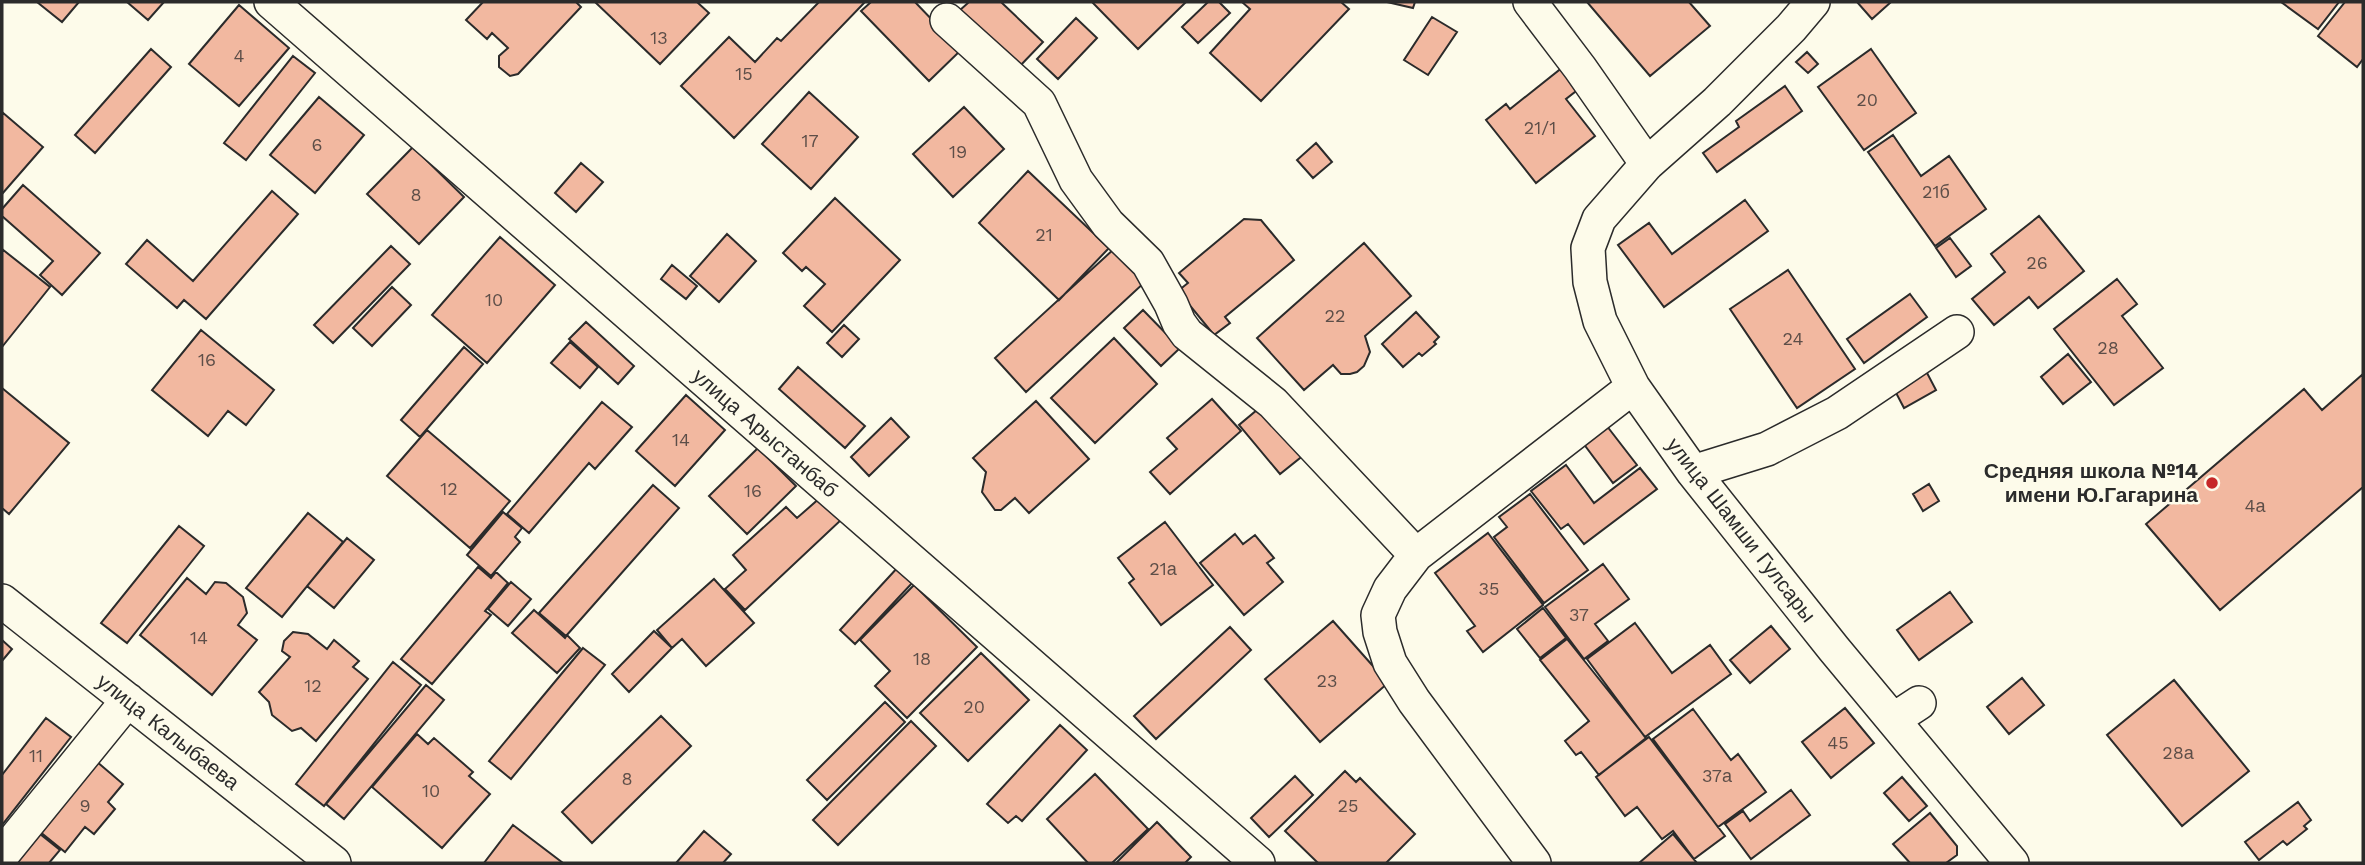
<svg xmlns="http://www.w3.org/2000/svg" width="2365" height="865" font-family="'Work Sans',sans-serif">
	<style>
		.building { fill: #f2b8a0; stroke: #2b2b2b; stroke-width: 2 }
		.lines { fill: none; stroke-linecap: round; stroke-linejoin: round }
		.street-casing { stroke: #2b2b2b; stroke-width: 36 }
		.street { stroke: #fdfbea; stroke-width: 33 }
		.poi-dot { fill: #c62828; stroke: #fdfbea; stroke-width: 2.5 }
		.labels { text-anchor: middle; stroke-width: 5; stroke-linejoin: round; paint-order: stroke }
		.number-label { font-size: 18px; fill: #5d4e48 }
		.street-label { font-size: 21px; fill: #2b2b2b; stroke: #fdfbea }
		.poi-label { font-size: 21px; font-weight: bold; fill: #2b2b2b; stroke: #fdfbea; text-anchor: end }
	</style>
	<rect width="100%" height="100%" fill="#fdfbea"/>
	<path class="building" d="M 37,2 L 79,2 L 62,22 Z
		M 127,2 L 164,2 L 148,20 Z
		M 483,2 L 576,2 L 581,7 L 518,74 L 510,76 L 499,67 L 499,56 L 508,48 L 492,33 L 487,39 L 466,20 Z
		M 595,2 L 697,2 L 709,13 L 660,64 Z
		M 819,2 L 865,2 L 734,138 L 681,86 L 729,37 L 755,62 L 777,38 L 781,41 Z
		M 871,2 L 915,2 L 961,50 L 929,81 L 861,11 Z
		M 969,2 L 1001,2 L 1043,42 L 1018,68 L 959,11 Z
		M 1092,2 L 1186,2 L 1138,49 Z
		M 1208,2 L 1219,2 L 1230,13 L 1198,43 L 1182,27 Z
		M 1242,2 L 1341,2 L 1349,9 L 1261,101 L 1210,53 L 1250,9 Z
		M 1387,2 L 1415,2 L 1413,8 Z
		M 1587,2 L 1689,2 L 1710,26 L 1650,76 Z
		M 1857,2 L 1891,2 L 1872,19 Z
		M 2281,2 L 2339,2 L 2318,29 Z
		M 2345,2 L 2363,2 L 2363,59 L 2357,67 L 2318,36 Z
		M 239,5 L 289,48 L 239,106 L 189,64 Z
		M 1432,17 L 1457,32 L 1428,75 L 1404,60 Z
		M 1076,18 L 1097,38 L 1058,79 L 1037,59 Z
		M 151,49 L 171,67 L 95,153 L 75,135 Z
		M 1871,49 L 1916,113 L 1864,150 L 1818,87 Z
		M 1807,52 L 1818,64 L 1808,73 L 1796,62 Z
		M 293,56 L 315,73 L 246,160 L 224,143 Z
		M 1563,67 L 1580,88 L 1566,99 L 1595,136 L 1536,183 L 1486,120 L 1506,104 L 1510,109 Z
		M 1785,86 L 1802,111 L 1717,172 L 1703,153 L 1739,127 L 1736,121 Z
		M 809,92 L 858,137 L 811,189 L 762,144 Z
		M 319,97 L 364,135 L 315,193 L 270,155 Z
		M 964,107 L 1004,149 L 953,197 L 913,154 Z
		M 2,112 L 43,147 L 2,194 Z
		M 1893,135 L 1921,176 L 1949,156 L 1986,209 L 1935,246 L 1868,152 Z
		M 1316,143 L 1332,162 L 1313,178 L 1297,160 Z
		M 413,147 L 464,197 L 419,244 L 367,194 Z
		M 581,163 L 603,182 L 576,212 L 555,193 Z
		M 1028,171 L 1109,248 L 1059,300 L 979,223 Z
		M 23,185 L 100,253 L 62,295 L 40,275 L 53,261 L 2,216 L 2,209 Z
		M 272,191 L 298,214 L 206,319 L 184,300 L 177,308 L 126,264 L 147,240 L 193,281 Z
		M 835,198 L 900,260 L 832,332 L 804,306 L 825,284 L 806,267 L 802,271 L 783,253 Z
		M 1745,200 L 1768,231 L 1664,307 L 1618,245 L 1649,223 L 1672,254 Z
		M 2039,216 L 2084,271 L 2038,308 L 2029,297 L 1994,325 L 1972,299 L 2005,272 L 1991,254 Z
		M 1244,219 L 1261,220 L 1294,260 L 1225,317 L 1230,323 L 1214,335 L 1178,291 L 1188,283 L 1179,273 Z
		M 727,234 L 756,261 L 719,302 L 690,276 Z
		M 500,237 L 555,285 L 487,363 L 432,315 Z
		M 1950,238 L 1971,266 L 1956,277 L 1936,248 Z
		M 1364,243 L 1411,296 L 1365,336 L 1370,352 L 1364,366 L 1357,372 L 1350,374 L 1341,374 L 1333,365 L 1304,390 L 1257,338 Z
		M 391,246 L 410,264 L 333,343 L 314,325 Z
		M 1115,248 L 1146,281 L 1026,392 L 995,358 Z
		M 2,249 L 50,287 L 2,347 Z
		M 672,265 L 697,286 L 686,299 L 661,279 Z
		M 1788,270 L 1855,369 L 1797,408 L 1730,309 Z
		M 2117,279 L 2137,304 L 2122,316 L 2163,368 L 2114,405 L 2054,329 Z
		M 392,287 L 411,305 L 372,346 L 353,328 Z
		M 1910,294 L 1927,317 L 1864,363 L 1847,339 Z
		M 1143,310 L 1180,348 L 1161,366 L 1124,328 Z
		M 1416,312 L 1439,337 L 1434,342 L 1436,344 L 1422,356 L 1419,353 L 1403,367 L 1382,344 Z
		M 586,322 L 634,366 L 618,384 L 569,339 Z
		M 844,325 L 859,339 L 842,357 L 827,343 Z
		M 201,330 L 274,390 L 246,425 L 228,411 L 208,436 L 152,390 Z
		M 1114,338 L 1157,384 L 1095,443 L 1051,398 Z
		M 570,342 L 598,367 L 580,388 L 551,363 Z
		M 464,347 L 483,364 L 420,437 L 401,420 Z
		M 2068,354 L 2091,382 L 2063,404 L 2041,377 Z
		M 798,367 L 865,426 L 845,448 L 779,389 Z
		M 1926,371 L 1936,390 L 1904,408 L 1894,389 Z
		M 2363,374 L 2363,487 L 2220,610 L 2146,524 L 2304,389 L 2322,410 Z
		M 2,388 L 69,443 L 9,514 L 2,508 Z
		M 686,395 L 725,430 L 675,486 L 636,451 Z
		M 1212,399 L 1241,431 L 1170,494 L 1150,472 L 1177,449 L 1167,438 Z
		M 1036,401 L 1089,459 L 1029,513 L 1015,498 L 1001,510 L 995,510 L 982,492 L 986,472 L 973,458 Z
		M 602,402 L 632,427 L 595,469 L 589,463 L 529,533 L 507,514 Z
		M 1263,405 L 1305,454 L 1280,474 L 1239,425 Z
		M 891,418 L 909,437 L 869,476 L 851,457 Z
		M 1603,421 L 1637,465 L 1613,483 L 1580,439 Z
		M 427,430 L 510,501 L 470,548 L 387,476 Z
		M 758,448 L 796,486 L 747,534 L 709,496 Z
		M 1566,465 L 1594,503 L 1640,468 L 1657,489 L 1584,544 L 1568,524 L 1561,529 L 1531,491 Z
		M 1929,484 L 1939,501 L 1923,511 L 1913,494 Z
		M 653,485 L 679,508 L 566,636 L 539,613 Z
		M 1530,494 L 1588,570 L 1544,603 L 1494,537 L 1507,527 L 1499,517 Z
		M 821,497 L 842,519 L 745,610 L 725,589 L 746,570 L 733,555 L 786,507 L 797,518 Z
		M 503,512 L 522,528 L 515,537 L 520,542 L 491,576 L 467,555 Z
		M 308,513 L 343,542 L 282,617 L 246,588 Z
		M 1165,522 L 1213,585 L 1161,625 L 1129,583 L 1134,579 L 1118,558 Z
		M 179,526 L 204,546 L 127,643 L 101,623 Z
		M 1488,533 L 1543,605 L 1483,652 L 1467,631 L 1475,626 L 1435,573 Z
		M 1235,534 L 1243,544 L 1255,535 L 1274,558 L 1267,563 L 1283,582 L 1244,615 L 1200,563 Z
		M 347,538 L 374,560 L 334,608 L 307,586 Z
		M 1603,564 L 1629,599 L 1595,624 L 1608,641 L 1584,659 L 1545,607 Z
		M 899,566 L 914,581 L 855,644 L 840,630 Z
		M 478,567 L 491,578 L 496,572 L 508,583 L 485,611 L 491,615 L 432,684 L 401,659 Z
		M 187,578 L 206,594 L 215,582 L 226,583 L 243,597 L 247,613 L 238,625 L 257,640 L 212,695 L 140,635 Z
		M 714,579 L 754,623 L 706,666 L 682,639 L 672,648 L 657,630 Z
		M 511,582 L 531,599 L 508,626 L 488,609 Z
		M 914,585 L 977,647 L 907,718 L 875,686 L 890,671 L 860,640 Z
		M 1950,592 L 1972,622 L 1919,660 L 1897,630 Z
		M 1543,608 L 1566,638 L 1540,658 L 1517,629 Z
		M 534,610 L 565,638 L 567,635 L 580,648 L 557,673 L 512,633 Z
		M 1333,621 L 1388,683 L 1320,742 L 1265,679 Z
		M 1635,623 L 1672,673 L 1710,645 L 1731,674 L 1645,737 L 1587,659 Z
		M 1771,626 L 1790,649 L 1750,683 L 1730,660 Z
		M 1230,627 L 1251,650 L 1156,739 L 1134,716 Z
		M 654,631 L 672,648 L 629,692 L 612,674 Z
		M 293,632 L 308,634 L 327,649 L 334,640 L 359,661 L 353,667 L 368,679 L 316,741 L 301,728 L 292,731 L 272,715 L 269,702 L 259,692 L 290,657 L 282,651 L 284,641 Z
		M 1567,639 L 1646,738 L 1599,775 L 1581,752 L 1576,755 L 1565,741 L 1589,721 L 1540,660 Z
		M 2,640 L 12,649 L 2,661 Z
		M 583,648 L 605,665 L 511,779 L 489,761 Z
		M 981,653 L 1029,700 L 968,761 L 920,713 Z
		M 393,662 L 421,685 L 324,806 L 296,784 Z
		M 2022,678 L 2044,705 L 2009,734 L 1987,707 Z
		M 2174,680 L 2249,771 L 2182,826 L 2107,735 Z
		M 426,685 L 444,700 L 344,819 L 326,804 Z
		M 885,702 L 905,722 L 827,800 L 807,780 Z
		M 1845,708 L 1874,743 L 1831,778 L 1802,742 Z
		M 1693,709 L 1731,760 L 1738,754 L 1766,792 L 1718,827 L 1653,739 Z
		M 661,716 L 691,746 L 592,843 L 562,812 Z
		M 46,718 L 71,737 L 2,825 L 2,775 Z
		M 911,721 L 936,746 L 838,845 L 813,820 Z
		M 1060,725 L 1087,750 L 1022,821 L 1016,816 L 1008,823 L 987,804 Z
		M 417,734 L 428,744 L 434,738 L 473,772 L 469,776 L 490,794 L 442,848 L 372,787 Z
		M 1649,737 L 1725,836 L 1694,859 L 1673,831 L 1662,839 L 1637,807 L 1625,816 L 1596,777 Z
		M 96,761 L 123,784 L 108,802 L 115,809 L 94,834 L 85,827 L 65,852 L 39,831 Z
		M 1345,771 L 1356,782 L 1360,778 L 1415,834 L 1386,863 L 1318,863 L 1285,831 Z
		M 1095,774 L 1148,829 L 1112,863 L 1088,863 L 1047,819 Z
		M 1295,776 L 1313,795 L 1269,837 L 1251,818 Z
		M 1902,777 L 1927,806 L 1909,821 L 1884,793 Z
		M 1791,790 L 1810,815 L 1751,859 L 1725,824 L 1743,811 L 1750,821 Z
		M 2298,802 L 2311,820 L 2304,826 L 2307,829 L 2287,845 L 2283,841 L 2259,860 L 2245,842 Z
		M 1930,813 L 1957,846 L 1957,855 L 1946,863 L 1910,863 L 1893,844 Z
		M 1157,822 L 1191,857 L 1185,863 L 1116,863 Z
		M 513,825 L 563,863 L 484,863 Z
		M 704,831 L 731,854 L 723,863 L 676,863 Z
		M 40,834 L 60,850 L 49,863 L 17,863 Z
		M 1673,834 L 1697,863 L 1639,863 Z"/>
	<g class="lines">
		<g class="street-casing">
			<path id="street" d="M 271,2 L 1258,863
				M 1530,2 L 1580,68 L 1647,164
				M 1813,2 L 1791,28 L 1717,102 L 1647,164 L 1599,219 L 1588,248 L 1590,282 L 1600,321 L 1633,387 L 1693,472 L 1834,649 L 2012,863
				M 947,20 L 1039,103 L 1076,180 L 1108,224 L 1148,263 L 1171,304 L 1179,323 L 1187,334 L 1273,403 L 1416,555
				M 1693,472 L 1767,449 L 1837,413 L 1957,332
				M 2,601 L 334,863
				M 1893,720 L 1919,703
				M 2,855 L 128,700
				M 1534,863 L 1414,701 L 1390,663 L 1380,632 L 1378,615 L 1390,589 L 1416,555 L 1633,387"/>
		</g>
		<use href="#street" class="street"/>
	</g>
	<circle class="poi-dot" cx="2212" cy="483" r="7"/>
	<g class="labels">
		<g class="number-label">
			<text x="659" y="44">13</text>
			<text x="239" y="62">4</text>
			<text x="744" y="80">15</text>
			<text x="1867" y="106">20</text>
			<text x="1540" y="134">21/1</text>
			<text x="810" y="147">17</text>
			<text x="317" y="151">6</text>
			<text x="958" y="158">19</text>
			<text x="1936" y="198">21б</text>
			<text x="416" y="201">8</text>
			<text x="1044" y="241">21</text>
			<text x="2037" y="269">26</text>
			<text x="494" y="306">10</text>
			<text x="1335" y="322">22</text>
			<text x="1793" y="345">24</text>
			<text x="2108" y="354">28</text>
			<text x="207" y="366">16</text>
			<text x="681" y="446">14</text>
			<text x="449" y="495">12</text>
			<text x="753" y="497">16</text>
			<text x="2255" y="512">4а</text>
			<text x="1163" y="575">21а</text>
			<text x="1489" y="595">35</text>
			<text x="1579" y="621">37</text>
			<text x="199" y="644">14</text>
			<text x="922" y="665">18</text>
			<text x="1327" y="687">23</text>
			<text x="313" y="692">12</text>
			<text x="974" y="713">20</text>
			<text x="1838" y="749">45</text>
			<text x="2178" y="759">28а</text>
			<text x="36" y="762">11</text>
			<text x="1717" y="782">37а</text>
			<text x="627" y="785">8</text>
			<text x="431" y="797">10</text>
			<text x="85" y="812">9</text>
			<text x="1348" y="812">25</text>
		</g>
		<g class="street-label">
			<text transform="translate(765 433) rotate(41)" y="7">улица Арыстанбаб</text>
			<text transform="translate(1741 530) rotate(52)" y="7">улица Шамши Гулсары</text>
			<text transform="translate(168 732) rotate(38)" y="7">улица Калыбаева</text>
		</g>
		<g class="poi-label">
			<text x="2198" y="478">Средняя школа №14<tspan x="2198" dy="24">имени Ю.Гагарина</tspan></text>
		</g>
	</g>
	<rect width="2365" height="865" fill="none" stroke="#2b2b2b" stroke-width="7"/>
</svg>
